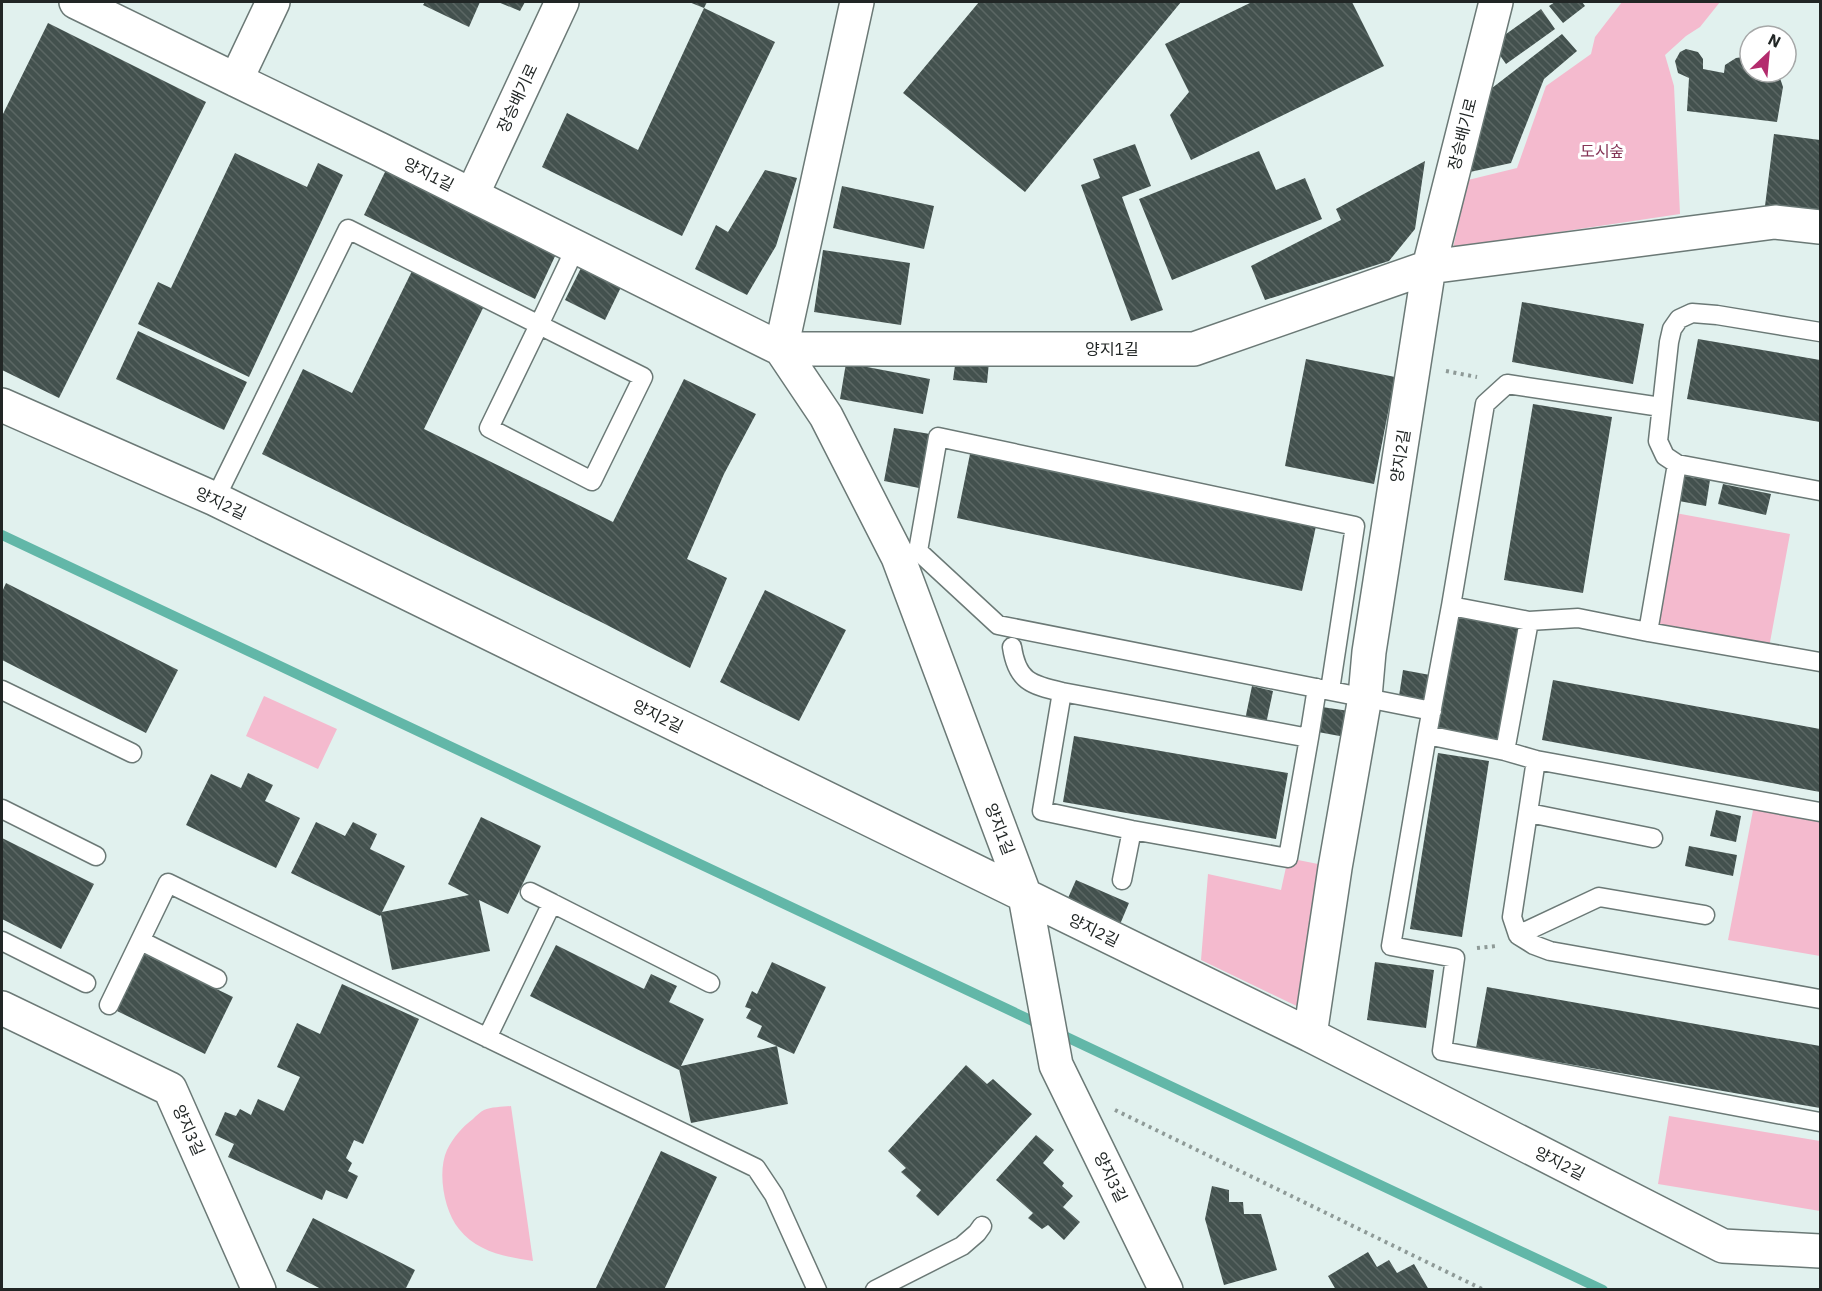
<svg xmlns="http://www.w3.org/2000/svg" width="1822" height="1291" font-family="'IBM Plex Sans','Noto Sans KR',sans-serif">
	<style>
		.green { fill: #f4bace }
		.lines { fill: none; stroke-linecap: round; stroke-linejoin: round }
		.stream { stroke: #62b7a8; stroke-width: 10 }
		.building { fill: url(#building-back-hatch) }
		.service-casing { stroke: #6b7976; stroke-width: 21 }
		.minor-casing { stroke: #6b7976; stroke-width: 36 }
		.path { stroke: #8e9a97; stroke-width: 4; stroke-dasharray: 3 4.5; stroke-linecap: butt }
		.service { stroke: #fff; stroke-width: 18 }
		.minor { stroke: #fff; stroke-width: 33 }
		.labels { text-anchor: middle; stroke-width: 6; stroke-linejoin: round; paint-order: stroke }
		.street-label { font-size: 16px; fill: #212625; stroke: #fff }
		.park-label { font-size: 16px; fill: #843456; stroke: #fff }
	</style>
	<defs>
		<pattern id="building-back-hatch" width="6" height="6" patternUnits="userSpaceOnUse" patternTransform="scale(1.5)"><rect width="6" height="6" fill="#43514e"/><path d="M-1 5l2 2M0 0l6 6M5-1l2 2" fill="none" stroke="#5b6764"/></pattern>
	</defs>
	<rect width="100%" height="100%" fill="#e1f1ee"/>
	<path class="green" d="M 1622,2 L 1720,2 L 1700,27 L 1686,36 L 1665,55 L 1674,86 L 1680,214 L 1453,248 L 1468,180 L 1517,168 L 1546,86 L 1591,54 L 1595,37 Z
		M 1670,512 L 1790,534 L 1768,653 L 1648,632 Z
		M 264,696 L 337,729 L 318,769 L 246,736 Z
		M 1755,800 L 1820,812 L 1820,956 L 1728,940 Z
		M 1288,858 L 1328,866 L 1307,1011 L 1201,960 L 1208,874 L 1281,890 Z
		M 511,1106 L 533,1261 C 506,1257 477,1252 459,1229 C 444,1211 437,1172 447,1150 C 453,1138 462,1127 473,1119 C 476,1116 480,1112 484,1110 C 491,1107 503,1107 511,1106 Z
		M 1669,1116 L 1820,1141 L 1820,1211 L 1658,1184 Z"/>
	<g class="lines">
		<path class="stream" d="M 2,535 L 1603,1290"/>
	</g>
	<path class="building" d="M 425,2 L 480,2 L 469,27 L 423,5 Z
		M 498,2 L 525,2 L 520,11 Z
		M 689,2 L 707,2 L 704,8 Z
		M 979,2 L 1181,2 L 1025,192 L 903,93 Z
		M 1252,2 L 1352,2 L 1384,66 L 1191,160 L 1170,115 L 1189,92 L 1165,44 Z
		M 1555,2 L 1582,2 L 1585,6 L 1563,23 L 1549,6 Z
		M 704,8 L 775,42 L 682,236 L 542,167 L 567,113 L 638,150 Z
		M 1541,9 L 1555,29 L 1506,64 L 1492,44 Z
		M 48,23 L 206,102 L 59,398 L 2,370 L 2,116 Z
		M 1562,34 L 1577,51 L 1544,79 L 1511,163 L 1470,172 L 1483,95 Z
		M 1686,49 L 1698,52 L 1703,59 L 1703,69 L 1724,73 L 1725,65 L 1736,58 L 1750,56 L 1750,72 L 1778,72 L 1783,87 L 1777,122 L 1687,111 L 1689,78 L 1678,73 L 1675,61 L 1680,52 Z
		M 1774,134 L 1820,140 L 1820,212 L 1765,206 Z
		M 1135,144 L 1151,186 L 1122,197 L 1163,310 L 1131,321 L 1081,185 L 1100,178 L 1093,159 Z
		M 1259,151 L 1276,190 L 1305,178 L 1322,219 L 1172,280 L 1139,199 Z
		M 235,153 L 307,187 L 318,163 L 343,175 L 249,377 L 138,324 L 158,282 L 171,288 Z
		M 1425,161 L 1415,229 L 1389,261 L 1265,300 L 1251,266 L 1341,220 L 1336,209 Z
		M 386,170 L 557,252 L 535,299 L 364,215 Z
		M 765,170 L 797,178 L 776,246 L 747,295 L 695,269 L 716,225 L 728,232 Z
		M 842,186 L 934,206 L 924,249 L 833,228 Z
		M 823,250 L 910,263 L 901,325 L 814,312 Z
		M 583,264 L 623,283 L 605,320 L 565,300 Z
		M 412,271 L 484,306 L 424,429 L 613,522 L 684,379 L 756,414 L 724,474 L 687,559 L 727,578 L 690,668 L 603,623 L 262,454 L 303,369 L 352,393 Z
		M 1522,302 L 1644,324 L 1633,384 L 1512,362 Z
		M 138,331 L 247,382 L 224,430 L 116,379 Z
		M 1698,339 L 1820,360 L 1820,422 L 1687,399 Z
		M 956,358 L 989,362 L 987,383 L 953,380 Z
		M 1306,359 L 1395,377 L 1374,484 L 1285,466 Z
		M 846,363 L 930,379 L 923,414 L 840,399 Z
		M 1533,404 L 1612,417 L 1583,593 L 1504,580 Z
		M 894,428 L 930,434 L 919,488 L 884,481 Z
		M 970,454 L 1316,526 L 1302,591 L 957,518 Z
		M 1683,476 L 1710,480 L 1706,506 L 1679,501 Z
		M 1723,484 L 1771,494 L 1766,515 L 1718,504 Z
		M 6,583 L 178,670 L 146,733 L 2,660 L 2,592 Z
		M 765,590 L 846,630 L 799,721 L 720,682 Z
		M 1456,616 L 1519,627 L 1499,740 L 1436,729 Z
		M 1403,670 L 1430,675 L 1426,700 L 1399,696 Z
		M 1553,680 L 1820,729 L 1820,792 L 1542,740 Z
		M 1252,686 L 1273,691 L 1266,724 L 1245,720 Z
		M 1322,707 L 1349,711 L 1345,737 L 1318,732 Z
		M 1074,736 L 1288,773 L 1276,839 L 1063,802 Z
		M 1438,753 L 1489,761 L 1462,937 L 1410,929 Z
		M 248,773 L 273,785 L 265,801 L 300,818 L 276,868 L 186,825 L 211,774 L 241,788 Z
		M 1716,810 L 1741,816 L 1736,842 L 1710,836 Z
		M 481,817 L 541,846 L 508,914 L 479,900 L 490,951 L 392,970 L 381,915 L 380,916 L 291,873 L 316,822 L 345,836 L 353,822 L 377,834 L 370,849 L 405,866 L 382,912 L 469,895 L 448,884 Z
		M 2,838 L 94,884 L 61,949 L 2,919 Z
		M 1689,846 L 1737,855 L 1733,876 L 1685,866 Z
		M 1076,880 L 1129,903 L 1118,929 L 1064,907 Z
		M 556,945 L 644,989 L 651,974 L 677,986 L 669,1002 L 704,1019 L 681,1066 L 777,1046 L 788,1104 L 691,1123 L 679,1069 L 679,1070 L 530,996 Z
		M 144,954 L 233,997 L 205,1054 L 117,1011 Z
		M 772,962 L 826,987 L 794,1054 L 757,1037 L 762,1026 L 746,1018 L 751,1009 L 745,1007 L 752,991 L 757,994 Z
		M 1375,962 L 1434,970 L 1426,1028 L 1367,1020 Z
		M 342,984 L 419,1019 L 363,1144 L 354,1140 L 346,1158 L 352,1163 L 348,1171 L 358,1176 L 347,1199 L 326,1190 L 322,1200 L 228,1157 L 234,1144 L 215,1135 L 225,1112 L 236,1116 L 240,1109 L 251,1115 L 258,1099 L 284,1111 L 300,1077 L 277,1067 L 297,1023 L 320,1034 Z
		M 1487,987 L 1820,1046 L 1820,1108 L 1476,1048 Z
		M 966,1065 L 987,1084 L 993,1079 L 1032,1114 L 938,1216 L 916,1196 L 921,1190 L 901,1172 L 906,1168 L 888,1151 Z
		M 1036,1135 L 1054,1150 L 1043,1163 L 1064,1183 L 1062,1186 L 1073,1196 L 1063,1207 L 1080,1222 L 1064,1240 L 1048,1225 L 1042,1229 L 1028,1218 L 1033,1213 L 996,1180 Z
		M 661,1151 L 717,1177 L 664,1290 L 595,1290 Z
		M 1212,1186 L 1229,1190 L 1229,1202 L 1243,1202 L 1244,1214 L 1261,1214 L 1277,1270 L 1224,1285 L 1205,1219 Z
		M 313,1218 L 415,1270 L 405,1290 L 323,1290 L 286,1271 Z
		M 1368,1252 L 1377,1267 L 1389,1260 L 1397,1273 L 1414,1264 L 1429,1290 L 1336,1290 L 1328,1276 Z"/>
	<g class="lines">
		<g class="service-casing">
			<path id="service" d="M 1820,332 L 1717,315 L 1692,313 L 1679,319 L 1672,329 L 1669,342 L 1658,441 L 1665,456 L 1677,464 L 1820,491
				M 1677,464 L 1648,632 L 1820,662
				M 215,499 L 348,229 L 643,377 L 592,481 L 489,428 L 539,325 L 576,247
				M 1451,606 L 1485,404 L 1507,384 L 1661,407
				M 1648,632 L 1578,618 L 1529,621 L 1451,606 L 1427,735 L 1391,946 L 1455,958 L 1442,1051 L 1820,1122
				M 1012,647 C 1017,681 1031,685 1062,692
				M 2,690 L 132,753
				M 1330,690 L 1355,526 L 938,437 L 918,551 L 998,625 L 1432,711
				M 1427,735 L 1505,751 L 1536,760 L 1820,812
				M 1309,738 L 1288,858 L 1132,830 L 1042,811 L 1062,692 L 1309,738 L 1317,688
				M 1505,751 L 1529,621
				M 1536,760 L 1512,917 L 1518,935 L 1534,945 L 1550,951 L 1820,999
				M 2,809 L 96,856
				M 1529,813 L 1653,838
				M 1122,880 L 1132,830
				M 552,903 L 710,983
				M 1518,935 L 1599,897 L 1705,915
				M 2,941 L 86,983
				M 141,941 L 217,979
				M 109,1005 L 168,883 L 756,1168 L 774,1195 L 817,1290
				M 487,1038 L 552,903 L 530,892
				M 875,1290 L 962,1246 L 977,1233 L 982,1226"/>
		</g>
		<g class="minor-casing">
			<path id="minor" d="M 76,2 L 236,80 L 379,149 L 781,349 L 1194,349 L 1429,267 L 1775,222 L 1820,227
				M 857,2 L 781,349 L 826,416 L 898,557 L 1025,896 L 1056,1065 L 1166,1290
				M 1496,2 L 1429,267 L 1369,652 L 1365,697 L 1335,868 L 1310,1035 L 1723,1246 L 1820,1251
				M 236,80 L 273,2
				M 472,195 L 562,2
				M 2,405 L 215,499 L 1310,1035
				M 2,1008 L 170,1089 L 259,1290"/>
		</g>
		<path class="path" d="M 1446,371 L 1477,377
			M 1477,948 L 1496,946
			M 1115,1110 L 1484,1290"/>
		<use href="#service" class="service"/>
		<use href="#minor" class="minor"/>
	</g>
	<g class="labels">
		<g class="street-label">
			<text transform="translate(517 98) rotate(-65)" y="6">장승배기로</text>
			<text transform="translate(1462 134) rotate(-76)" y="6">장승배기로</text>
			<text transform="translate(429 174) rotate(27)" y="6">양지1길</text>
			<text x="1112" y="355">양지1길</text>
			<text transform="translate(1400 456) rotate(-81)" y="6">양지2길</text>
			<text transform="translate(221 503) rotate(25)" y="6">양지2길</text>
			<text transform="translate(658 716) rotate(26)" y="6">양지2길</text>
			<text transform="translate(1000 829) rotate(69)" y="6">양지1길</text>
			<text transform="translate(1094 930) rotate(26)" y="6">양지2길</text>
			<text transform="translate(189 1130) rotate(66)" y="6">양지3길</text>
			<text transform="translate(1560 1163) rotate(27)" y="6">양지2길</text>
			<text transform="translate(1111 1177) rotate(64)" y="6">양지3길</text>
		</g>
		<g class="park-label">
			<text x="1602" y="157">도시숲</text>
		</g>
	</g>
	<rect width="1822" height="1291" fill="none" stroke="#212625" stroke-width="6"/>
	<g transform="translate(1768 54) rotate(26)"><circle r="28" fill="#ffffff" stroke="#a6a8a8" stroke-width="1.5"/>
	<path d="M0-4.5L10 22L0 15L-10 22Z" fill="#b32b6d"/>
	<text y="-9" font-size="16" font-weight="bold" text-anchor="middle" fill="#212625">N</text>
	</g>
</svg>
